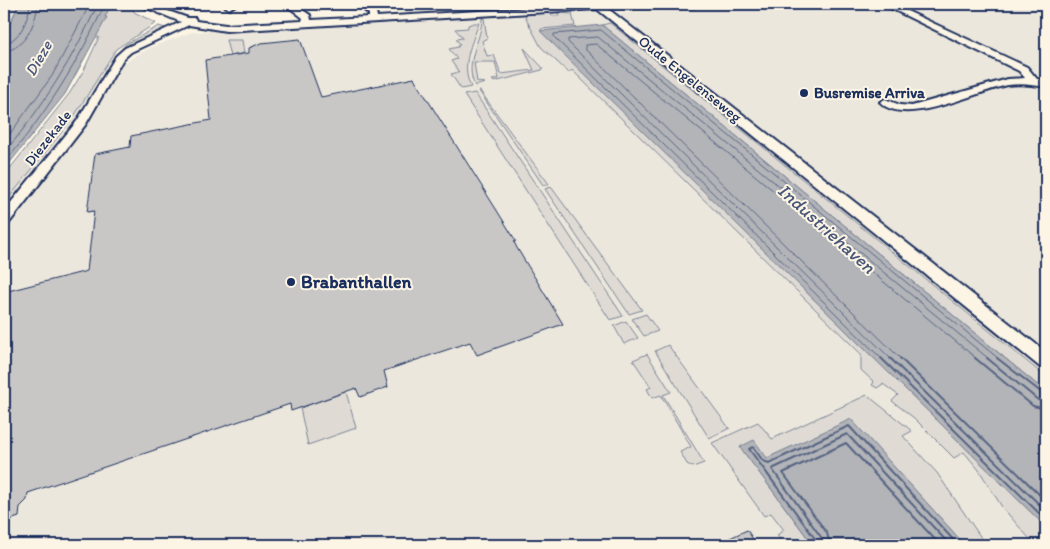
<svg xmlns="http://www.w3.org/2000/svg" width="1050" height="549" font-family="Itim,sans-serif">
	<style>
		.built { fill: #ece7dc }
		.green { fill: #dfdbd4; stroke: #7d8599 }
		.water { fill: #b2b4b8; stroke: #767f94 }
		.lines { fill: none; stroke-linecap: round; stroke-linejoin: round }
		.shore-far1 { stroke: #576482; stroke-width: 1 }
		.shore { stroke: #576482; stroke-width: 2 }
		.building { fill: #c8c7c6; stroke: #1b2f5e }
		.minor-casing { stroke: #1b2f5e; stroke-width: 4 }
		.minor { fill: #fcf5e5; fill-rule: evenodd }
		.poi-dot { fill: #1b2f5e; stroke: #fcf5e5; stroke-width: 2 }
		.labels { text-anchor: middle; stroke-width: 4; stroke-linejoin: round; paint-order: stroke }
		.far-street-label { font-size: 15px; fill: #1b2f5e; stroke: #fcf5e5 }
		.far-poi-label { font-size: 15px; font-weight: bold; fill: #1b2f5e; stroke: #fcf5e5; text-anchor: start }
		.far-water-label { font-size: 16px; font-style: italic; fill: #485779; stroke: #fcf5e5 }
		.poi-label { font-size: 18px; font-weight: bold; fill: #1b2f5e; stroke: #fcf5e5; text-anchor: start }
		.water-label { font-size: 19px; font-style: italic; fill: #485779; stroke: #fcf5e5 }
	</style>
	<rect width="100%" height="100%" fill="#fcf5e5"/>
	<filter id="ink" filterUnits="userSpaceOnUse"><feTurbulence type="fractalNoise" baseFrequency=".02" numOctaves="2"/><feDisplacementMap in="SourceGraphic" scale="10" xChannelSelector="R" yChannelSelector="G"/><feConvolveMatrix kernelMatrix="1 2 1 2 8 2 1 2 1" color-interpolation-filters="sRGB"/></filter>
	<g filter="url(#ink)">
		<path class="built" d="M 177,4 L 223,4 L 205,12 L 181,9 Z
			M 796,4 L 1046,4 L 1046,396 L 602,25 L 541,31 L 1046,527 L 1046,545 L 965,545 L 851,420 L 767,458 L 740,447 L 813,545 L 4,545 L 4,182 L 89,83 L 151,47 L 192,32 L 596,11 L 601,14 Z"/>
		<path class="green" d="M 8,4 L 19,4 L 4,37 L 4,5 Z
			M 111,4 L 130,4 L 134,12 L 156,23 L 116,49 L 73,118 L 4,204 L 4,176 L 69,94 L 84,70 L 99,37 L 95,37 L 106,18 L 104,18 Z
			M 550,13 L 552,16 L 559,16 L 558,13 L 572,14 L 575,26 L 541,29 L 541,31 L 1046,527 L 1046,545 L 1035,545 L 1002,507 L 979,470 L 964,452 L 954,458 L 914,418 L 892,401 L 898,395 L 883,384 L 877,388 L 872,385 L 874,382 L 861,370 L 861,354 L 572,70 L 569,73 L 541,47 L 525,17 L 528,14 Z
			M 482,18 L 484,18 L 487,38 L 482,41 L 487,56 L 494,55 L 501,74 L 534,70 L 524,48 L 543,68 L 542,70 L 494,82 L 492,80 L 499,79 L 495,62 L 474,62 L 477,82 L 485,83 L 475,86 C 463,62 482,41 482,18 Z
			M 474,23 L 479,23 C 472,43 460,66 471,87 L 461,89 L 451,74 L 459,72 L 451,61 L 457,59 L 449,49 L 458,47 L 460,44 L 456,39 L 463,38 L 455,29 L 468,28 L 468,25 Z
			M 610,23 L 1046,377 L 1046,392 L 602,25 Z
			M 159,26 L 168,29 L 117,55 L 126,44 Z
			M 226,40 L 242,40 L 244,53 L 230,56 Z
			M 479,91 L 480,91 L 549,184 L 543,185 Z
			M 475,93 L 623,316 L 610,320 L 464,95 Z
			M 551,187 L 642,310 L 629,314 L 545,189 Z
			M 646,314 L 658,331 L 644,336 L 632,319 Z
			M 626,321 L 638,338 L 624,344 L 614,326 Z
			M 668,345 L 729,428 L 730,428 L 709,438 L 655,351 Z
			M 647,354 L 671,392 L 663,395 L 704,463 L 693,467 L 687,464 L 680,452 L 691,447 L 661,395 L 652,398 L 647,389 L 651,387 L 633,360 Z
			M 346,392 L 356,428 L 308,445 L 300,408 Z
			M 867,395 L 912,431 L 903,436 L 937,473 L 986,545 L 965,545 L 851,420 L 767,458 L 740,447 L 813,545 L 784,545 L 777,535 L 784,530 L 771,513 L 764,516 L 712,443 L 758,422 L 772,439 Z"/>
		<path class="water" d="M 19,4 L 111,4 L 105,17 L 107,17 L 65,94 L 4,170 L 4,37 Z
			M 602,25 L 1046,392 L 1046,527 L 540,31 Z
			M 851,419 L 965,545 L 813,545 L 740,447 L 754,440 L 767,458 Z"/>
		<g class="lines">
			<path class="shore-far1" d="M 4,44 C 21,39 28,20 30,4
				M 4,52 C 26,47 35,25 38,4
				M 4,142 L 52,76 L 90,4
				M 4,153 C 43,107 73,58 98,4
				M 4,163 C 46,114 78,63 105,4
				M 882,359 L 554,37 L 554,34 L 601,30 L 999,359
				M 891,359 L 568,42 L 568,39 L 598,37 L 989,359
				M 901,359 L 585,49 L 585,45 L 596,44 L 977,359"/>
			<path class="shore" d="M 881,358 L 1046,520
				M 890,358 L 1046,511
				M 900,358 L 1046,501
				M 975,358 L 1033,406 L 1046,409
				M 987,358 L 1038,400 L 1046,402
				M 997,358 L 1046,396
				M 817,545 L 816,540 L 749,449 L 753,447 L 763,461 L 769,463 L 849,426 L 958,545
				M 823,545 L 821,537 L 772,469 L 847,434 L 950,545
				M 830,545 L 827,533 L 783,473 L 846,443 L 940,545"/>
		</g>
		<path class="building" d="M 300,39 L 321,97 L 414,78 L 516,241 L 514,242 L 517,248 L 563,324 L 477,355 L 470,342 L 384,371 L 388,387 L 360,397 L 356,388 L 291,411 L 290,404 L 28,493 L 27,500 L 20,507 L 19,517 L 4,522 L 4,292 L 87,271 L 94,211 L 87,212 L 95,154 L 130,147 L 131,136 L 211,120 L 205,60 L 249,53 L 249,48 L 261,43 Z
			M 747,530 L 757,545 L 715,545 Z"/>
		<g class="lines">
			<g class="minor-casing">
				<path id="minor" d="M 137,4 L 148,4 L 188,18 L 195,18 L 196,21 L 226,25 L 302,21 L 303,18 L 285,4 L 294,4 L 310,15 L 311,20 L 369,17 L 369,14 L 356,4 L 365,4 L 376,11 L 377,17 L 598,4 L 699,4 L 695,7 L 607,8 L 1046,352 L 1046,369 L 1040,367 L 597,9 L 226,31 L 189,25 L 131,52 L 123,59 L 86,124 L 9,223 L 4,224 L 4,211 L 77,121 L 116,56 L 125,48 L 181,22 Z
					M 227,4 L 237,4 L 229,9 L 225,6 Z
					M 882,4 L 892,4 L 1027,67 L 1037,79 L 1046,81 L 1046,87 C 1034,85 1021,83 1008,85 C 977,91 904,128 880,102 L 885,99 L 900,105 L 912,106 L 1008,79 L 1025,78 L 1019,71 Z"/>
			</g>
			<use href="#minor" class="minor"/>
		</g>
	</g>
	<g class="poi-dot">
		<circle cx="804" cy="93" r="5"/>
		<circle cx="291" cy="282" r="5"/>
	</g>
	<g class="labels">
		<g class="far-street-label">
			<text transform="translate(690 79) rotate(39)" y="5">Oude Engelenseweg</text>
			<text transform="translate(48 138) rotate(-52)" y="5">Diezekade</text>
		</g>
		<g class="far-poi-label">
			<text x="814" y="98">Busremise Arriva</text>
		</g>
		<g class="far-water-label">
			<text transform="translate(38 58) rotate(-60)" y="6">Dieze</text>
		</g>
		<g class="poi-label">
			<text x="301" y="288">Brabanthallen</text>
		</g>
		<g class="water-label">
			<text transform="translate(827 228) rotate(42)" y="7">Industriehaven</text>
		</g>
	</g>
	<rect width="1050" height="549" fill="none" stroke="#fcf5e5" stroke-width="20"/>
	<rect x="10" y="10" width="1030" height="529" fill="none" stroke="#1b2f5e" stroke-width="2" filter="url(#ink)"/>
</svg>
